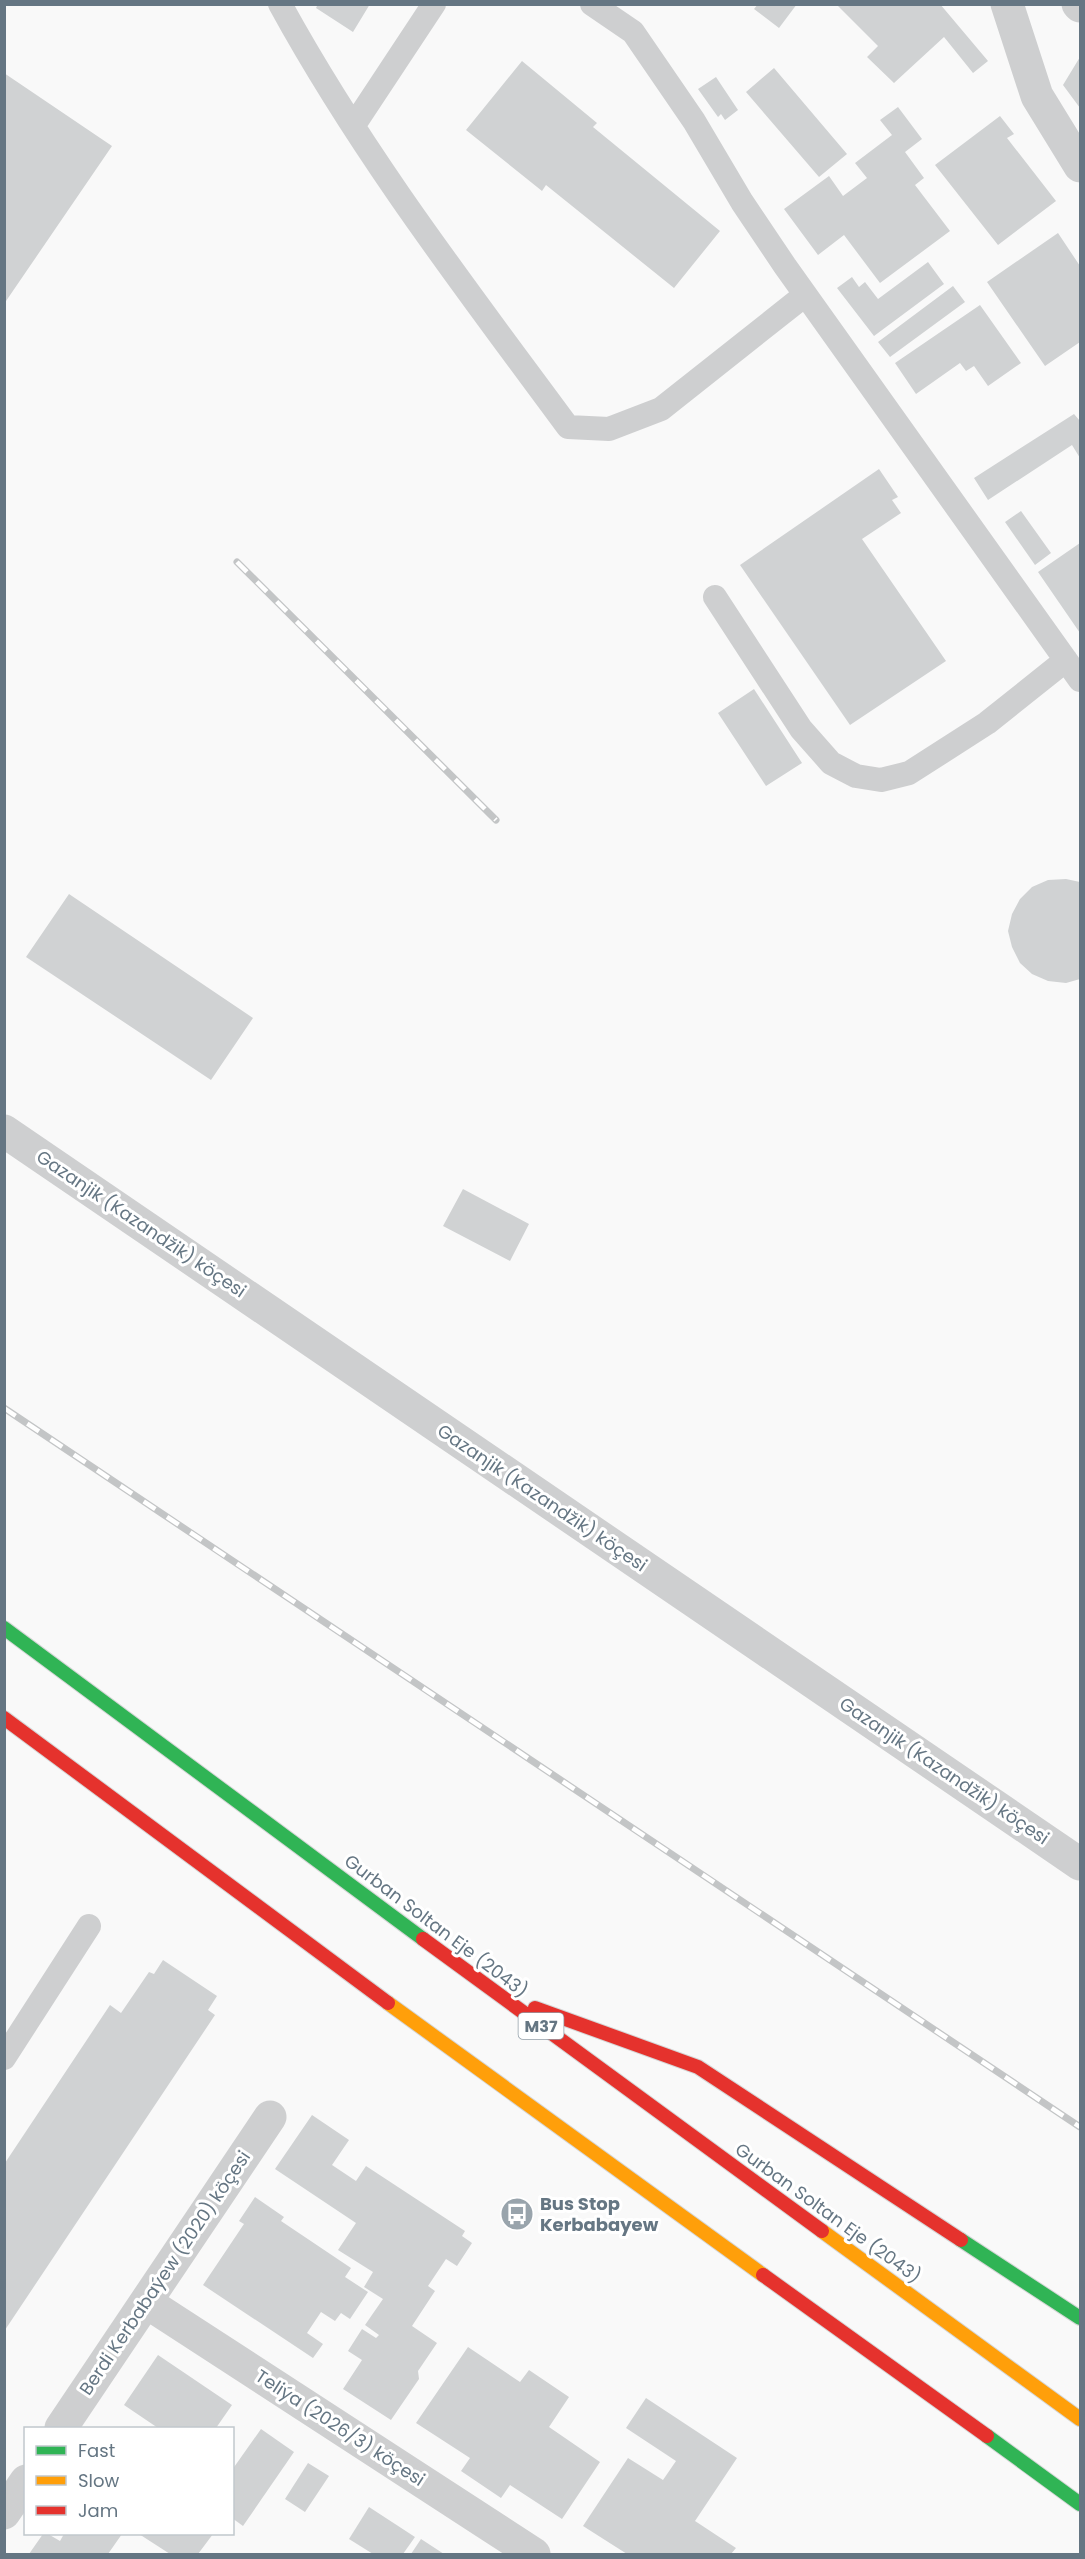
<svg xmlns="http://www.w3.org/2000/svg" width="1085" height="2559" font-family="Poppins,sans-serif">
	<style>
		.building { fill: #d0d2d3 }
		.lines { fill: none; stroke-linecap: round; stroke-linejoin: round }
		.fast-casing { stroke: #d5d6d6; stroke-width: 16 }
		.slow-casing { stroke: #d5d6d6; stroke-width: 16 }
		.jam-casing { stroke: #d5d6d6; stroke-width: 16 }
		.lane { stroke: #cecfd0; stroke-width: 24 }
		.street { stroke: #cecfd0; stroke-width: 33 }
		.fast { stroke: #30b455; stroke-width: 14 }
		.slow { stroke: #ff9f0a; stroke-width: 14 }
		.jam { stroke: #e5322d; stroke-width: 14 }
		.rail-casing { stroke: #c3c5c6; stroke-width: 7 }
		.rail { stroke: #fff; stroke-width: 4.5; stroke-dasharray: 14; stroke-linecap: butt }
		.labels { text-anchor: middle; stroke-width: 6; stroke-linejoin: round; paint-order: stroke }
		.shield { fill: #fff; stroke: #939fa8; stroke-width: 1.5 }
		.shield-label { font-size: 16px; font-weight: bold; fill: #657683 }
		.street-label { font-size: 18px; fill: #657683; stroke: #fff }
		.poi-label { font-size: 18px; font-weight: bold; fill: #657683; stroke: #fff; text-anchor: start }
	</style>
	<rect width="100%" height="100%" fill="#f9f9f9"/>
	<path class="building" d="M 318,4 L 370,4 L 353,32 L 316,8 Z
		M 758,4 L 797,4 L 779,28 L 754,9 Z
		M 836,4 L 940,4 L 988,61 L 973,73 L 944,37 L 894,83 L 867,57 L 878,46 Z
		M 1080,57 L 1080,108 L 1063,85 Z
		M 522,61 L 597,123 L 593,127 L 720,231 L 674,288 L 546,185 L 542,191 L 466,130 Z
		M 774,68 L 847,154 L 819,177 L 746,92 Z
		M 4,73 L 112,146 L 4,304 Z
		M 716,77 L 738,110 L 725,120 L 721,114 L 718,117 L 698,89 Z
		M 898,107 L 922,139 L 905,152 L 924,178 L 915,185 L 950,231 L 880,283 L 844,235 L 818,255 L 784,209 L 829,176 L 843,196 L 867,178 L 855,163 L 892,135 L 880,120 Z
		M 1000,116 L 1014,134 L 1007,138 L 1056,201 L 998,245 L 935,165 Z
		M 1058,233 L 1080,266 L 1080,342 L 1045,366 L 987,282 Z
		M 928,262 L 944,284 L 874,336 L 837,288 L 852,277 L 859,287 L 865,282 L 878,299 Z
		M 953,286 L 965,302 L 890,357 L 878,342 Z
		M 980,305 L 1021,363 L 988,386 L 974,366 L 966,371 L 960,363 L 916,394 L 895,363 Z
		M 1074,414 L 1080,421 L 1080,458 L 1072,445 L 988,500 L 974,478 Z
		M 879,469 L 898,497 L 892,500 L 901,513 L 862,539 L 946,661 L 850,725 L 740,565 Z
		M 1021,511 L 1051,553 L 1035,565 L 1005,522 Z
		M 1080,543 L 1080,633 L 1038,572 Z
		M 754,689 L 802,763 L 766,786 L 718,713 Z
		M 1066,879 L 1080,882 L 1080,979 L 1066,983 L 1048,981 L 1032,974 L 1020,963 L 1012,947 L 1008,931 L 1012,914 L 1020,899 L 1032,887 L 1048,880 Z
		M 69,894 L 253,1018 L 211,1080 L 26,957 Z
		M 463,1189 L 529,1224 L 510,1261 L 443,1226 Z
		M 163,1960 L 217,1996 L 208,2010 L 215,2015 L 5,2330 L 5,2163 L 110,2005 L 121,2013 L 149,1972 L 154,1974 Z
		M 312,2115 L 349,2140 L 332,2165 L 356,2181 L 366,2166 L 465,2231 L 462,2236 L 472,2243 L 457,2266 L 446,2259 L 428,2286 L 435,2291 L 412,2326 L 437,2343 L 418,2371 L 419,2379 L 391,2420 L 343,2389 L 362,2360 L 348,2351 L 362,2329 L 376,2338 L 379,2335 L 365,2325 L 383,2299 L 364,2287 L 373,2272 L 338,2250 L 356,2223 L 275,2169 Z
		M 255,2197 L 284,2217 L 281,2221 L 351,2268 L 345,2277 L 368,2292 L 350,2319 L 341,2313 L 335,2321 L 321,2312 L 307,2333 L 323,2344 L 313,2358 L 203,2285 L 244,2224 L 239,2221 Z
		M 468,2347 L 520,2382 L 529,2370 L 569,2397 L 549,2427 L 600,2462 L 562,2519 L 510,2485 L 501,2498 L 461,2471 L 470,2458 L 416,2423 Z
		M 158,2355 L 232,2405 L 216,2428 L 158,2428 L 124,2405 Z
		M 646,2398 L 737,2458 L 695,2521 L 736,2548 L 731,2554 L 627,2554 L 583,2526 L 628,2458 L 663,2480 L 676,2461 L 626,2428 Z
		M 261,2429 L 294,2452 L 243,2526 L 232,2518 L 232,2470 Z
		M 308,2463 L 329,2476 L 305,2512 L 285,2499 Z
		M 369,2507 L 415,2537 L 403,2554 L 373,2554 L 349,2539 Z
		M 43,2534 L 48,2534 L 60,2541 L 64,2534 L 122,2534 L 108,2554 L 29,2554 Z
		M 139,2534 L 213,2534 L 198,2554 L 170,2554 Z
		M 421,2539 L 444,2554 L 411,2554 Z"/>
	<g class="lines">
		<g class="fast-casing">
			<path id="fast" d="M 4,1628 L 423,1939
				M 961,2240 L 1080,2318
				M 987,2436 L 1080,2504"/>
		</g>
		<g class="slow-casing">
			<path id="slow" d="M 388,2003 L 763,2275
				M 822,2231 L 1080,2419"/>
		</g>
		<g class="jam-casing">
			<path id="jam" d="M 4,1718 L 388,2003
				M 423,1939 L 822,2231
				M 535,2008 L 698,2067 L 961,2240
				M 763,2275 L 987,2436"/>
		</g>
		<path class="lane" d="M 280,4 C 362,154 467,290 568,427 L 609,429 L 661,409 L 805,295
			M 592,4 L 633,32 L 694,121 L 742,202 L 785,266 L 1080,680
			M 354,125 L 434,4
			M 715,597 L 801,729 L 831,763 L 856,776 L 881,780 L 909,773 L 987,723 L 1066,660
			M 4,2058 L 89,1926"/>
		<path class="street" d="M 1007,4 L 1037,96 L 1080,166
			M 1078,4 L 1080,6
			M 4,1131 L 1080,1864
			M 146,2302 L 534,2554
			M 61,2428 L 270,2117
			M 4,2513 L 26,2481"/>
		<use href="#fast" class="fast"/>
		<use href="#slow" class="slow"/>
		<use href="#jam" class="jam"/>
		<g class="rail-casing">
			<path id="rail" d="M 237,562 L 496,820
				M 4,1408 L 1080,2127"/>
		</g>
		<use href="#rail" class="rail"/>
	</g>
	<defs>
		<g id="bus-disc" transform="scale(1.725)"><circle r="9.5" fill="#99a4ac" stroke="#fff"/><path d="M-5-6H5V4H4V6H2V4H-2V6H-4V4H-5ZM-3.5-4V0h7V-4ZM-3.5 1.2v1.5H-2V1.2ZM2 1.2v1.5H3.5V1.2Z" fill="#fff"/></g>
	</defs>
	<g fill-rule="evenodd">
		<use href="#bus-disc" x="517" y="2214"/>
	</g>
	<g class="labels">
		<rect class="shield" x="518.5" y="2013" width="45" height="26" rx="4.5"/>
		<g class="shield-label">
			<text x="541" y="2032">M37</text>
		</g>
		<g class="street-label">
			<text transform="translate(141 1224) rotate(34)" y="6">Gazanjik (Kazandžik) köçesi</text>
			<text transform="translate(542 1498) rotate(34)" y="6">Gazanjik (Kazandžik) köçesi</text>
			<text transform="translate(944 1771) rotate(34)" y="6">Gazanjik (Kazandžik) köçesi</text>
			<text transform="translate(436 1926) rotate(37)" y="6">Gurban Soltan Eje (2043)</text>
			<text transform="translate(828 2213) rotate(36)" y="6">Gurban Soltan Eje (2043)</text>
			<text transform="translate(165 2273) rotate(-56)" y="6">Berdi Kerbabaýew (2020) köçesi</text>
			<text transform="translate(340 2428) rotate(33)" y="6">Teliýa (2026/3) köçesi</text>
		</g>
		<g class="poi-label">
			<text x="540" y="2210">Bus Stop<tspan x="540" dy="21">Kerbabayew</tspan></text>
		</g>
	</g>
	<rect width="1085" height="2559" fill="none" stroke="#657683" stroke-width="12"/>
	<rect x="24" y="2427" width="210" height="108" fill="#ffffff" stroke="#c1c8cd" stroke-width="1.5"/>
	<rect x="36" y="2446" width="30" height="9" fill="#30b455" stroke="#c1c8cd" stroke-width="1.5"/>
	<text x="78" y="2457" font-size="18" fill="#657683">Fast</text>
	<rect x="36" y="2476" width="30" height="9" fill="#ff9f0a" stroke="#c1c8cd" stroke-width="1.5"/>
	<text x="78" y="2487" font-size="18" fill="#657683">Slow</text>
	<rect x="36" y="2506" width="30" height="9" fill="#e5322d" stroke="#c1c8cd" stroke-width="1.5"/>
	<text x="78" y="2517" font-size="18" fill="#657683">Jam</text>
</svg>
